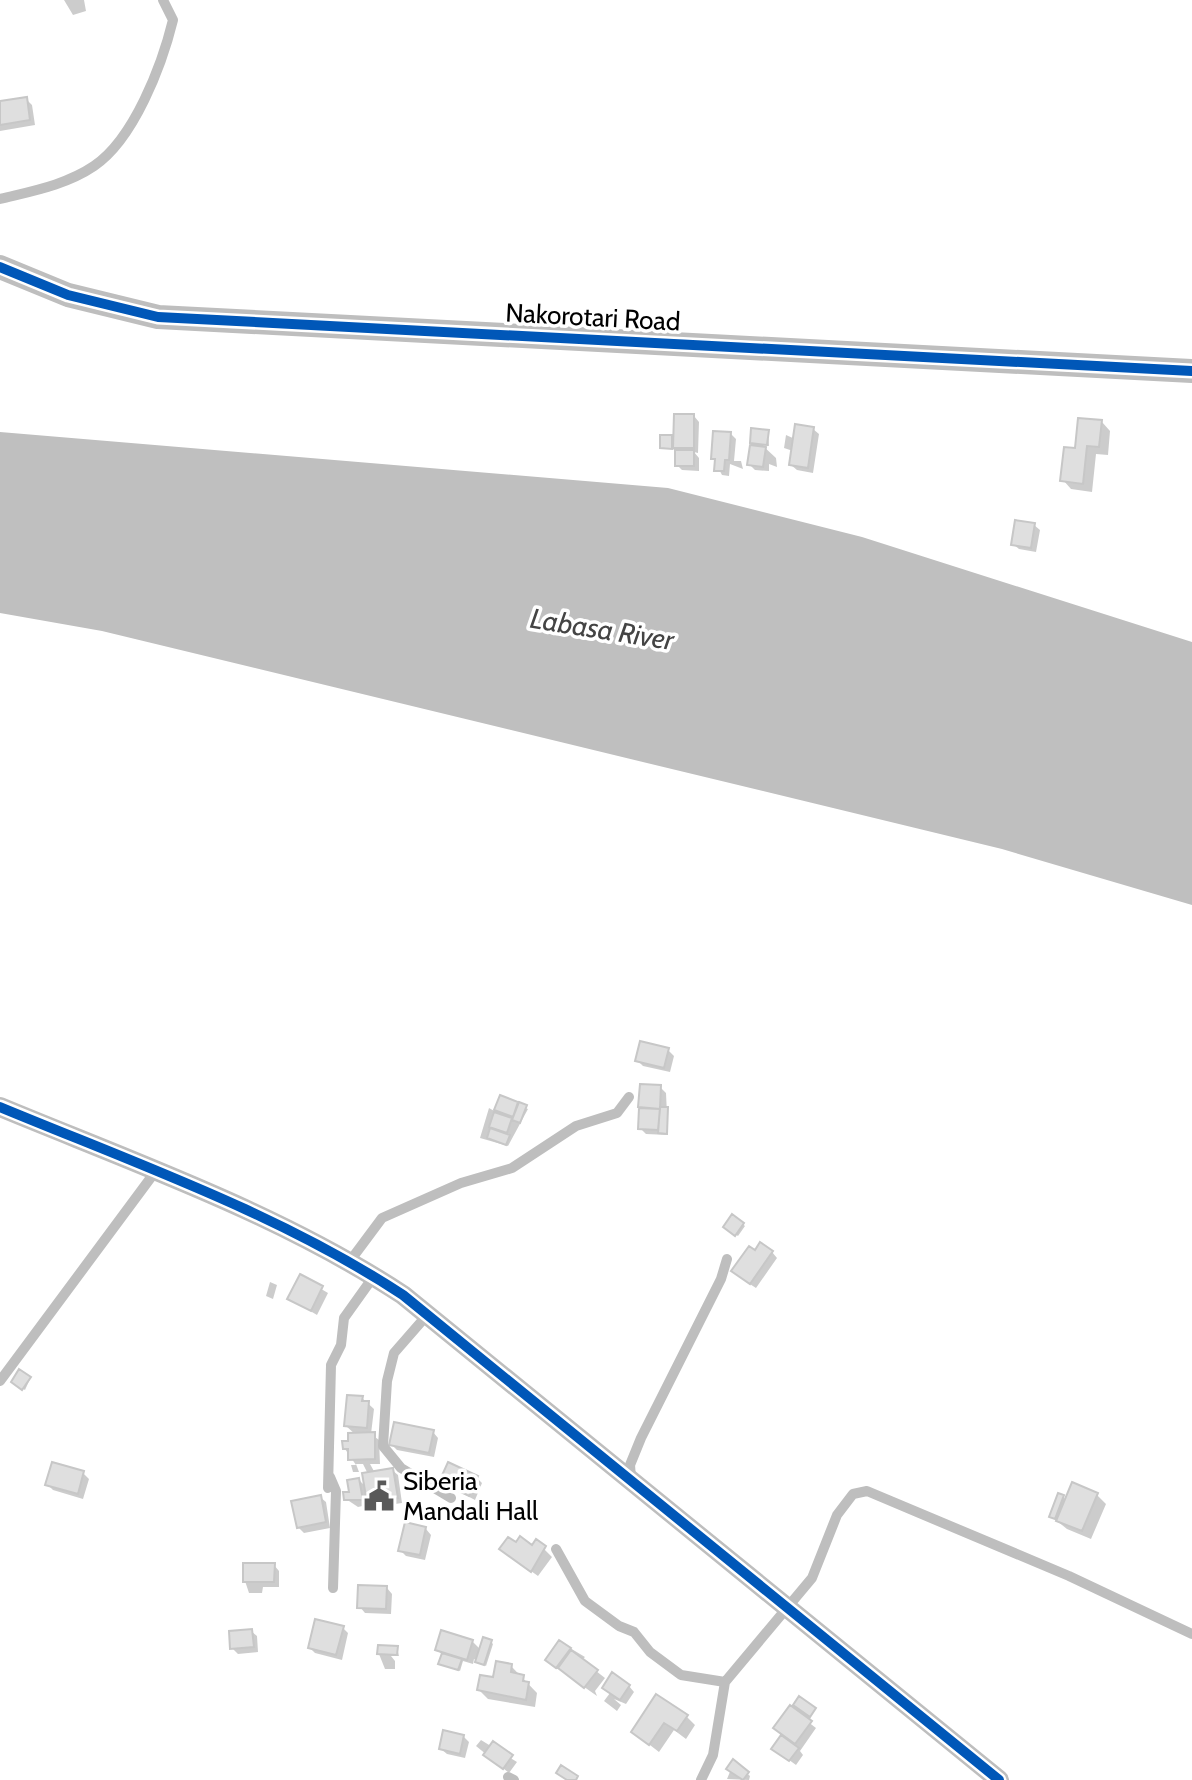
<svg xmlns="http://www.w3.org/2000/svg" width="1192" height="1780" font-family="Cabin,sans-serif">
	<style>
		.water { fill: #bfbfbf }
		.shadow { fill: #0003; fill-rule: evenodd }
		.building { fill: #dfdfdf; stroke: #c7c7c7; stroke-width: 2 }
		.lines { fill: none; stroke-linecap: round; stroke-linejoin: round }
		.service { stroke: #bebebe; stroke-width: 10 }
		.minor { stroke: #bebebe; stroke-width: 20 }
		.tertiary { stroke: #bebebe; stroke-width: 24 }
		.cycleway-casing { stroke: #fff; stroke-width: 15 }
		.cycleway { stroke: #0057b8; stroke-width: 10 }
		.labels { text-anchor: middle; stroke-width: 7; stroke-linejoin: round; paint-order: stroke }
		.street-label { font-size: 26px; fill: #000; stroke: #fff }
		.poi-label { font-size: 26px; fill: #000; stroke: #fff; text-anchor: start }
		.water-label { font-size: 28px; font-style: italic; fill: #444; stroke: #fff }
	</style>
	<rect width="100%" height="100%" fill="#fff"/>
	<path class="water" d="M 0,432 L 668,488 L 862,537 L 1192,642 L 1192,905 L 1002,849 L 102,631 L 0,613 Z"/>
	<path class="shadow" d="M 64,0 L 84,0 L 86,11 L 73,15 Z
		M 26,99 L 32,105 L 35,125 L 0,131 L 0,103 Z
		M 694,416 L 699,422 L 698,453 L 694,452 L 699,458 L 699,471 L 682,470 L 677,465 L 677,450 L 662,448 L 671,437 L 675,441 Z
		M 1102,422 L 1110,431 L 1108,455 L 1096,454 L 1092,492 L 1071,489 L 1063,480 L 1077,450 Z
		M 813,429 L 819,434 L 813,473 L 797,470 L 791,465 L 793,451 L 784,448 L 786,435 L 795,439 Z
		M 768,431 L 769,446 L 762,445 L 776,458 L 777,467 L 769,464 L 769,471 L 755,470 L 749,464 L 757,447 L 752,442 Z
		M 731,434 L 736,439 L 734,461 L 741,461 L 743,469 L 730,464 L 729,476 L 722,475 L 713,458 Z
		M 1034,525 L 1040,530 L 1036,552 L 1019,549 L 1013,544 Z
		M 668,1050 L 674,1056 L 670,1072 L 643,1066 L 637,1060 Z
		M 642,1086 L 660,1087 L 666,1093 L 668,1135 L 646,1134 L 640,1128 Z
		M 501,1098 L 528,1109 L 508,1146 L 480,1138 L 489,1108 L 496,1112 ZM 491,1126 L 499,1134 L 489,1131 Z
		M 733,1216 L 745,1226 L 738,1236 L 725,1227 Z
		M 772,1252 L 777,1258 L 756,1288 L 739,1277 Z
		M 301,1277 L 328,1293 L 317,1315 L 290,1299 Z
		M 270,1282 L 277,1285 L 273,1299 L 266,1296 Z
		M 30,1379 L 25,1390 L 16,1384 Z
		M 362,1398 L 374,1409 L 371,1434 L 379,1440 L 380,1464 L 370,1464 L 375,1473 L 392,1470 L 398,1475 L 402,1503 L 375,1507 L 366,1499 L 367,1505 L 358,1507 L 346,1499 L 359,1480 L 367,1488 L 368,1474 L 363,1464 L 356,1464 L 359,1472 L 353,1472 L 351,1465 L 356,1465 L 345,1449 L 356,1435 L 346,1426 Z
		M 433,1432 L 438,1438 L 434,1457 L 397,1450 L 391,1444 Z
		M 83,1473 L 89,1479 L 83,1499 L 53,1490 L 48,1485 Z
		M 477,1478 L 482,1483 L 475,1500 L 441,1482 Z
		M 1097,1495 L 1106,1504 L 1091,1539 L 1067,1529 L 1052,1517 L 1063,1497 L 1066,1500 Z
		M 320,1497 L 326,1502 L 330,1528 L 304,1533 L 298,1527 Z
		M 426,1529 L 431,1535 L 425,1560 L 406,1556 L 400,1550 Z
		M 537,1542 L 552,1557 L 538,1576 L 507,1554 L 516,1545 L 532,1547 Z
		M 274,1565 L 279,1571 L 279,1587 L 263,1587 L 262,1593 L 249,1593 L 245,1581 Z
		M 387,1588 L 392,1594 L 391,1614 L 365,1613 L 360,1607 Z
		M 343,1628 L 348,1633 L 342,1660 L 315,1653 L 310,1648 Z
		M 251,1631 L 257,1636 L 258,1652 L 238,1654 L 232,1648 Z
		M 472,1641 L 481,1650 L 491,1642 L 493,1644 L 486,1666 L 474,1659 L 473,1664 L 463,1661 L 460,1671 L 441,1663 L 443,1655 L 437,1650 Z
		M 560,1642 L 585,1657 L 582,1660 L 605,1678 L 595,1691 L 597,1696 L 553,1665 Z
		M 397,1648 L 399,1656 L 391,1656 L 395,1661 L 395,1669 L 385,1669 L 379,1654 Z
		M 511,1666 L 537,1693 L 535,1707 L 488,1699 L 479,1690 Z
		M 629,1686 L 634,1692 L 626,1704 L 614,1699 L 621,1705 L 617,1711 L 604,1701 L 610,1693 Z
		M 790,1708 L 816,1728 L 800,1751 L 803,1755 L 796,1765 L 774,1749 L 783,1735 Z
		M 686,1716 L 695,1725 L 686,1739 L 674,1730 L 659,1752 L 633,1732 Z
		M 463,1736 L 469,1742 L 465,1758 L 447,1754 L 441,1749 Z
		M 481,1740 L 517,1762 L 509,1773 L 476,1746 Z
		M 734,1762 L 750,1776 L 749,1780 L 727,1779 Z"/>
	<path class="building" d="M 27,97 L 30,120 L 0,125 L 0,101 Z
		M 674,414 L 694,414 L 694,448 L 673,448 Z
		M 1078,418 L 1102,420 L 1099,447 L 1087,446 L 1083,484 L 1060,481 L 1064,447 L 1075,448 Z
		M 795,424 L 814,427 L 808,468 L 789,465 Z
		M 751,428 L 769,430 L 767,445 L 750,443 Z
		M 713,431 L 731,432 L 729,460 L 725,460 L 724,471 L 714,471 L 715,459 L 711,459 Z
		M 660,435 L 672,435 L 672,449 L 660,448 Z
		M 750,445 L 766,447 L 763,467 L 747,465 Z
		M 675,450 L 694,450 L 694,466 L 675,466 Z
		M 1015,520 L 1035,523 L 1031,548 L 1011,545 Z
		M 640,1041 L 669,1048 L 664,1068 L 635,1061 Z
		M 640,1084 L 661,1085 L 660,1109 L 638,1107 Z
		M 500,1095 L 518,1102 L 513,1117 L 494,1110 Z
		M 519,1102 L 527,1105 L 520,1123 L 512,1120 Z
		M 660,1107 L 668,1107 L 667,1134 L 658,1133 Z
		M 639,1108 L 660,1109 L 658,1130 L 638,1129 Z
		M 494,1112 L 512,1118 L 507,1133 L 489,1127 Z
		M 490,1128 L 510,1135 L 506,1145 L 487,1138 Z
		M 732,1214 L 744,1223 L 735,1236 L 723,1227 Z
		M 760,1242 L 773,1251 L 750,1284 L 731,1271 L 749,1246 L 755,1250 Z
		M 300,1274 L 323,1286 L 311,1311 L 287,1299 Z
		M 19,1369 L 31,1377 L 22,1390 L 11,1382 Z
		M 347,1395 L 363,1396 L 362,1401 L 369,1401 L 367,1428 L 344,1426 Z
		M 394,1422 L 434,1430 L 429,1453 L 389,1445 Z
		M 375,1432 L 375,1459 L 348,1460 L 348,1449 L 343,1449 L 342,1441 L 348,1441 L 348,1433 Z
		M 52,1462 L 84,1471 L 78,1494 L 45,1485 Z
		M 448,1462 L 478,1476 L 469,1496 L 439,1482 Z
		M 393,1468 L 398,1498 L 367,1503 L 362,1473 Z
		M 359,1478 L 363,1500 L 344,1500 L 343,1492 L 349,1492 L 347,1480 Z
		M 1072,1482 L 1098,1493 L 1082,1531 L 1056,1521 Z
		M 1058,1493 L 1064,1495 L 1055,1519 L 1049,1517 Z
		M 321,1495 L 326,1522 L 297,1528 L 291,1501 Z
		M 405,1522 L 426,1527 L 420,1555 L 398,1551 Z
		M 520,1536 L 532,1545 L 536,1539 L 546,1546 L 531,1572 L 499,1549 L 508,1537 L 516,1542 Z
		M 243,1563 L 275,1563 L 274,1582 L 243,1582 Z
		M 358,1585 L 387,1586 L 386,1609 L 357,1608 Z
		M 315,1619 L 344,1626 L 336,1655 L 308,1648 Z
		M 252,1629 L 254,1647 L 230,1649 L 229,1631 Z
		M 441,1630 L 473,1640 L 467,1660 L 435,1650 Z
		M 483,1637 L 492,1640 L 484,1665 L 475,1662 Z
		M 559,1640 L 571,1648 L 556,1668 L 545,1660 Z
		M 378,1645 L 398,1646 L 397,1655 L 377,1654 Z
		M 571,1650 L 598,1670 L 584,1688 L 558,1668 Z
		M 442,1653 L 462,1659 L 458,1670 L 438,1664 Z
		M 496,1661 L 512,1664 L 511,1672 L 524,1675 L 523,1681 L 529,1682 L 526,1700 L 477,1690 L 480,1675 L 493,1677 Z
		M 612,1672 L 630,1685 L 620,1700 L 602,1688 Z
		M 656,1694 L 688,1715 L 677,1731 L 664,1723 L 649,1745 L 631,1732 Z
		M 799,1696 L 816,1708 L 810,1717 L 793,1705 Z
		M 790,1705 L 812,1721 L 795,1744 L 773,1728 Z
		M 443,1730 L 464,1735 L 460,1754 L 439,1749 Z
		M 781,1735 L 799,1748 L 789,1761 L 771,1749 Z
		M 493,1741 L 513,1755 L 503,1769 L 483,1755 Z
		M 733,1759 L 749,1772 L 743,1780 L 726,1769 Z
		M 561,1765 L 578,1776 L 576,1780 L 567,1780 L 556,1773 Z"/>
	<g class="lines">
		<path class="service" d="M 0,199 C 32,191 66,185 94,166 C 134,139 162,65 173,20 L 163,0
			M 350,1261 L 382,1218 L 461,1183 L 512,1168 L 576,1126 L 617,1113 L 629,1097
			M 428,1314 L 394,1353 L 387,1381 L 383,1446 L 401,1468 L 451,1498
			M 0,1381 L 155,1172
			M 330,1477 L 336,1491 L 333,1588
			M 631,1478 L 630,1465 L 641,1438 L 721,1279 L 727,1259
			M 328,1488 L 331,1365 L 341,1345 L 344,1318 L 374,1276
			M 556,1549 L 585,1601 L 619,1626 L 634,1632 L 650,1652 L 681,1675 L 725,1682
			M 508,1777 L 514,1780
			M 701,1780 L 713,1755 L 725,1682 L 812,1578 L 837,1515 L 853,1494 L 867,1491 L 1069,1576 L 1192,1634"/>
		<path class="minor" d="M 0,1107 C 135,1163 280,1214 403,1295 L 999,1780"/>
		<path class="tertiary" d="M 0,267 L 68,295 L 158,317 L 1192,371"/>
		<g class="cycleway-casing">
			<path id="cycleway" d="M 0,267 L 68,295 L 158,317 L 1192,371
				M 0,1107 C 135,1163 280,1214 403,1295 L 999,1780"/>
		</g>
		<use href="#cycleway" class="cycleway"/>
	</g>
	<defs>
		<g id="civic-bare" transform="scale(2.4)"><path d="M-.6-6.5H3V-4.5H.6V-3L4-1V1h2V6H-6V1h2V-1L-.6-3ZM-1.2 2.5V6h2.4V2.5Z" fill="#595959" stroke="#fff" stroke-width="2.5" paint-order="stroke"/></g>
	</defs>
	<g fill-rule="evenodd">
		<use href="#civic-bare" x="379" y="1496"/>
	</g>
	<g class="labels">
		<g class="street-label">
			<text transform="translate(593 317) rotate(3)" y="9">Nakorotari Road</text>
		</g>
		<g class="poi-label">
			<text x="403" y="1490">Siberia<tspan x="403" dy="30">Mandali Hall</tspan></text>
		</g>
		<g class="water-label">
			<text transform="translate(602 629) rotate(9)" y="10">Labasa River</text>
		</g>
	</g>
</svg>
